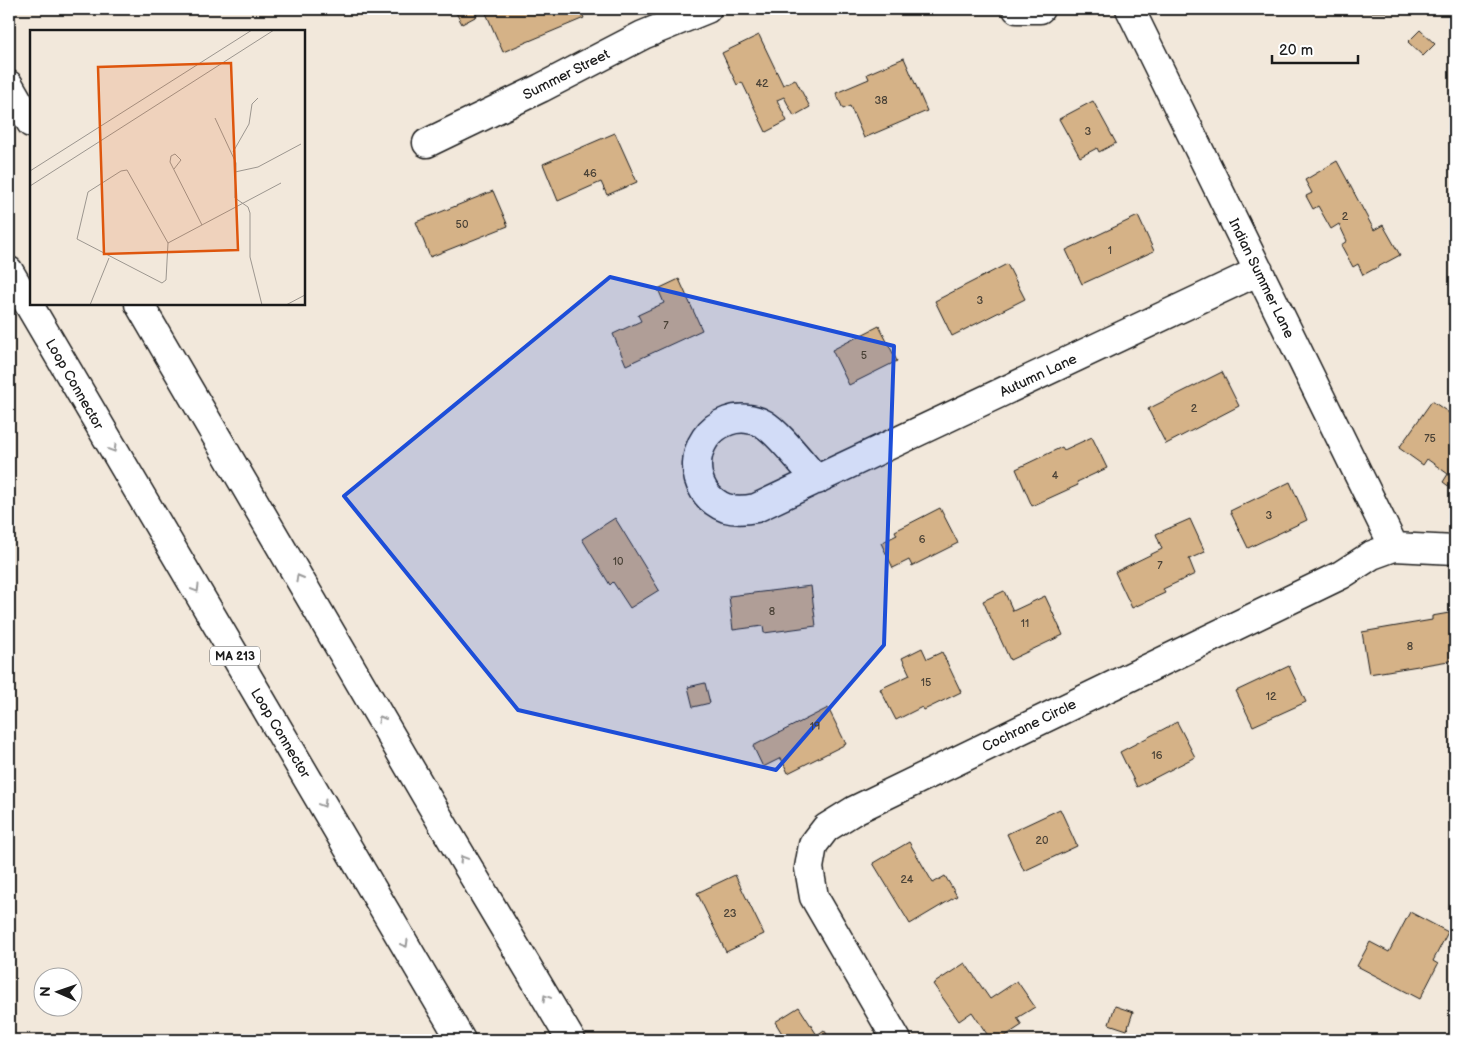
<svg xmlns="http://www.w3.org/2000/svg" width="1464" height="1049" font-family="'Balsamiq Sans',sans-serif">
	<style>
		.building { fill: #d5b287; stroke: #1c1c1c }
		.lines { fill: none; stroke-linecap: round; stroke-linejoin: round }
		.minor-casing { stroke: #1c1c1c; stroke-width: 31 }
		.motorway-casing { stroke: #1c1c1c; stroke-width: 31 }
		.minor { stroke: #fff; stroke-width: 28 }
		.motorway { stroke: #fff; stroke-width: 28 }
		.oneway { stroke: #999 }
		.marked { fill: #1d4ed8; fill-opacity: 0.2; stroke: #1d4ed8; stroke-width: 4; stroke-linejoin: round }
		.labels { text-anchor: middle; stroke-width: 4; stroke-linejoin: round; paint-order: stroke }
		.number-label { font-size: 11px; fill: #4a4237 }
		.shield { fill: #fff; stroke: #606060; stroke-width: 1 }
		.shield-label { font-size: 12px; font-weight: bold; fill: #1c1c1c }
		.street-label { font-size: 14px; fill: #1c1c1c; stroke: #fff }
		.inset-road { fill: none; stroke: #9c968f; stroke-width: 1 }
		.view { fill: #de560d; fill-opacity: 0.15; stroke: #de560d; stroke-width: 2.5 }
		.inset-edge { fill: none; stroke: #1c1c1c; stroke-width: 2.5 }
	</style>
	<rect width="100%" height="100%" fill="#f2e8db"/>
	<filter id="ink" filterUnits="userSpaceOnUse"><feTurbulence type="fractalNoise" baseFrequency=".02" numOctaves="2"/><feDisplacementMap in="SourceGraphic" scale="10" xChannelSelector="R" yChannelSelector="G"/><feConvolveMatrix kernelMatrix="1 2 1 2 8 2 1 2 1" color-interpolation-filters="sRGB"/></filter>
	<g filter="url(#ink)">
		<path class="building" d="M 454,9 L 474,9 L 477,16 L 462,24 Z
			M 497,9 L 580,9 L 584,18 L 503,52 L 486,13 Z
			M 1329,9 L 1411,9 L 1411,12 L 1329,12 Z
			M 1420,30 L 1435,44 L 1423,56 L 1408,42 Z
			M 759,35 L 783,85 L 795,79 L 810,107 L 794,116 L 784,97 L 777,100 L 787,121 L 766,132 L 742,82 L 737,85 L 722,53 Z
			M 904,58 L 927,111 L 864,138 L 850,106 L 843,109 L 836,93 L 869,79 L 867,74 Z
			M 1093,101 L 1116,143 L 1099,152 L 1097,148 L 1080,157 L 1059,119 Z
			M 615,133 L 637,182 L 607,195 L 601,182 L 558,201 L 543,164 Z
			M 1337,161 L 1374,230 L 1383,225 L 1400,255 L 1363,275 L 1358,264 L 1353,267 L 1341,245 L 1347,241 L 1339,224 L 1331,229 L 1318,206 L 1313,209 L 1306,196 L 1312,193 L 1305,180 Z
			M 493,191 L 508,226 L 430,257 L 416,222 Z
			M 1138,216 L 1154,251 L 1082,284 L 1066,250 Z
			M 1007,264 L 1025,299 L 952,336 L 935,301 Z
			M 679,279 L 702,330 L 626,365 L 613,334 L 641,321 L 638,315 L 664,303 L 658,289 Z
			M 879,326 L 897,361 L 849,385 L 832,350 Z
			M 1222,372 L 1239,406 L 1166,444 L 1148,409 Z
			M 1432,401 L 1455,417 L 1451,425 L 1455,428 L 1455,491 L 1443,482 L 1448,474 L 1427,459 L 1423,465 L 1399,448 Z
			M 1092,437 L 1107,468 L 1077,482 L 1078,485 L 1032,506 L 1016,469 L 1062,447 L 1064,450 Z
			M 1290,482 L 1307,520 L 1248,548 L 1230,511 Z
			M 940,508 L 958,543 L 912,566 L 909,560 L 893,568 L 881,543 L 897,535 L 895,531 Z
			M 615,518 L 659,590 L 630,608 L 613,582 L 610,585 L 582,539 Z
			M 1190,519 L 1205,552 L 1189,559 L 1195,574 L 1163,589 L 1165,593 L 1132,608 L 1115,572 L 1162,549 L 1156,534 Z
			M 811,586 L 816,626 L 764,633 L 763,626 L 733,630 L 729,596 Z
			M 1004,591 L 1013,611 L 1045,596 L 1063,635 L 1010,660 L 983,601 Z
			M 1455,612 L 1455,660 L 1369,674 L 1362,632 L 1432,620 L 1432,616 Z
			M 922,648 L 927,659 L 942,652 L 961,692 L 924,710 L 922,707 L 896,720 L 880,689 L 910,675 L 902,658 Z
			M 1289,666 L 1306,702 L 1253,726 L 1236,691 Z
			M 705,683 L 710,703 L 693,707 L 688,687 Z
			M 828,708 L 846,744 L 788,773 L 781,758 L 763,767 L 753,746 Z
			M 1177,722 L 1195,757 L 1137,787 L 1120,752 Z
			M 1060,809 L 1077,846 L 1024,871 L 1007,834 Z
			M 909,842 L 933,883 L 945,876 L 957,896 L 910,924 L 873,863 Z
			M 735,875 L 764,934 L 726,952 L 697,893 Z
			M 1410,912 L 1448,932 L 1433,961 L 1438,964 L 1420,999 L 1357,966 L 1370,942 L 1389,952 Z
			M 965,963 L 990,999 L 1017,981 L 1035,1007 L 1017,1018 L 1022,1025 L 999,1040 L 991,1040 L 972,1012 L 959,1021 L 933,984 Z
			M 1115,1006 L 1133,1012 L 1127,1030 L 1109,1024 Z
			M 799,1007 L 817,1035 L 824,1030 L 831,1040 L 786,1040 L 775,1022 Z"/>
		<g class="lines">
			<g class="minor-casing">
				<path id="minor" d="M 1017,9 L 1040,9
					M 1130,9 L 1394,547
					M 427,143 L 541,88 L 643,35 L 707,9
					M 817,480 C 804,466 779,433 764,424 C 753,418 739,417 728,421 C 688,435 686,493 726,508 C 736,511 746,510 756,508 L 1259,271
					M 897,1040 L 814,897 L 809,868 L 813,845 L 826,828 L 855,810 L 1341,575 L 1372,555 L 1394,547 L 1455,550"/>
			</g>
			<g class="motorway-casing">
				<path id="motorway" d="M 9,85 L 31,123
					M 9,271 L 461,1040
					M 139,304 L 446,830 L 571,1040"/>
			</g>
			<use href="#minor" class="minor"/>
			<use href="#motorway" class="motorway"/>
		</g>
		<defs><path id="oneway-chevron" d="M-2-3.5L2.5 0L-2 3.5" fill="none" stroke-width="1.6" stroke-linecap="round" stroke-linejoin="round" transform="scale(1.25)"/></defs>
		<g class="oneway">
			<use href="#oneway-chevron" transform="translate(113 449) rotate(59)"/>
			<use href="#oneway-chevron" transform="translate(299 578) rotate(-120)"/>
			<use href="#oneway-chevron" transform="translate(196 589) rotate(59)"/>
			<use href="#oneway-chevron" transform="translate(381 719) rotate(-120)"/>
			<use href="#oneway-chevron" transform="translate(323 804) rotate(59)"/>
			<use href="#oneway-chevron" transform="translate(463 859) rotate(-121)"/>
			<use href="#oneway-chevron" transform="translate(405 944) rotate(60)"/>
			<use href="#oneway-chevron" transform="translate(546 998) rotate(-121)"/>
		</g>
	</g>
	<path class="marked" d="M 610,277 L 894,346 L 884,645 L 776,770 L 518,710 L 344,496 Z"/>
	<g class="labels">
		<g class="number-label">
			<text x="762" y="87">42</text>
			<text x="881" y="104">38</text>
			<text x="1088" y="135">3</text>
			<text x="590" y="177">46</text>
			<text x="1345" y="220">2</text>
			<text x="462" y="228">50</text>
			<text x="1110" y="254">1</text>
			<text x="980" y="304">3</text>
			<text x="666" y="329">7</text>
			<text x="864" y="359">5</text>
			<text x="1194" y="412">2</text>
			<text x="1430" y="442">75</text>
			<text x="1055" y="479">4</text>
			<text x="1269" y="519">3</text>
			<text x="922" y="543">6</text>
			<text x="618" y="565">10</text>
			<text x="1160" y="569">7</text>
			<text x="772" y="615">8</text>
			<text x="1025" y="627">11</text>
			<text x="1410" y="650">8</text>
			<text x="926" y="686">15</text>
			<text x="1271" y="700">12</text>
			<text x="815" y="730">19</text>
			<text x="1157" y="759">16</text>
			<text x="1042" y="844">20</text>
			<text x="907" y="883">24</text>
			<text x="730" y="917">23</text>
		</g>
		<rect class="shield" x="210" y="646.5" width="50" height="19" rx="4"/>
		<g class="shield-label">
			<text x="235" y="660">MA 213</text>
		</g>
		<g class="street-label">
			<text transform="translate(566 74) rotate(-27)" y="5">Summer Street</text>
			<text transform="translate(1262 278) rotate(64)" y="5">Indian Summer Lane</text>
			<text transform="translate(1038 375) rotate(-25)" y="5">Autumn Lane</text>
			<text transform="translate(75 384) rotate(60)" y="5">Loop Connector</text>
			<text transform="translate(1029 725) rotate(-26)" y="5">Cochrane Circle</text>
			<text transform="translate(281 733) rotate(59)" y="5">Loop Connector</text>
		</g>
	</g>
	<g transform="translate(30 30)">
		<rect width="275" height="275" fill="#f2e8db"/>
		<path class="inset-road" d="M 185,88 L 206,133 L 205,168 L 218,177 L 220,183 L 220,227 L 232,275M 203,122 L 219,94 L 222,74 L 228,68M 144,139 L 151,130 L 145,124 L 141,126 L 140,132 L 172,195M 97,140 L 138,213 L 136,250 L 132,253 L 47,209 L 58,162 L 91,141 ZM 0,141 L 222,0M 205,142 L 228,137 L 271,114M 0,156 L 244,0M 138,213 L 251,153M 60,275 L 79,228M 256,275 L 275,265"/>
		<path class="view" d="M 201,33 L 208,220 L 74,224 L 68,37 Z"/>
		<rect width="275" height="275" class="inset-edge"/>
	</g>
	<rect width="1464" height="1049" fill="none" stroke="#fff" stroke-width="30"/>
	<rect x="15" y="15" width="1434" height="1019" fill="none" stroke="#1c1c1c" stroke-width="2" filter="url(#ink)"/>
	<g transform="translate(58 992) rotate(272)"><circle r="24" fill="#ffffff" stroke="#a4a4a4"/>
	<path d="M0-4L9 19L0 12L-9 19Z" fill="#1c1c1c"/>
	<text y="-8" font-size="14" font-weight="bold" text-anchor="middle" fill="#1c1c1c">N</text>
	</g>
	<path d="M1272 55v8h86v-8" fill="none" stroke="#1c1c1c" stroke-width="2.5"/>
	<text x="1279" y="55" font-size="15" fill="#1c1c1c" stroke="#ffffff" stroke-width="4" paint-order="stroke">20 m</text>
</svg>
